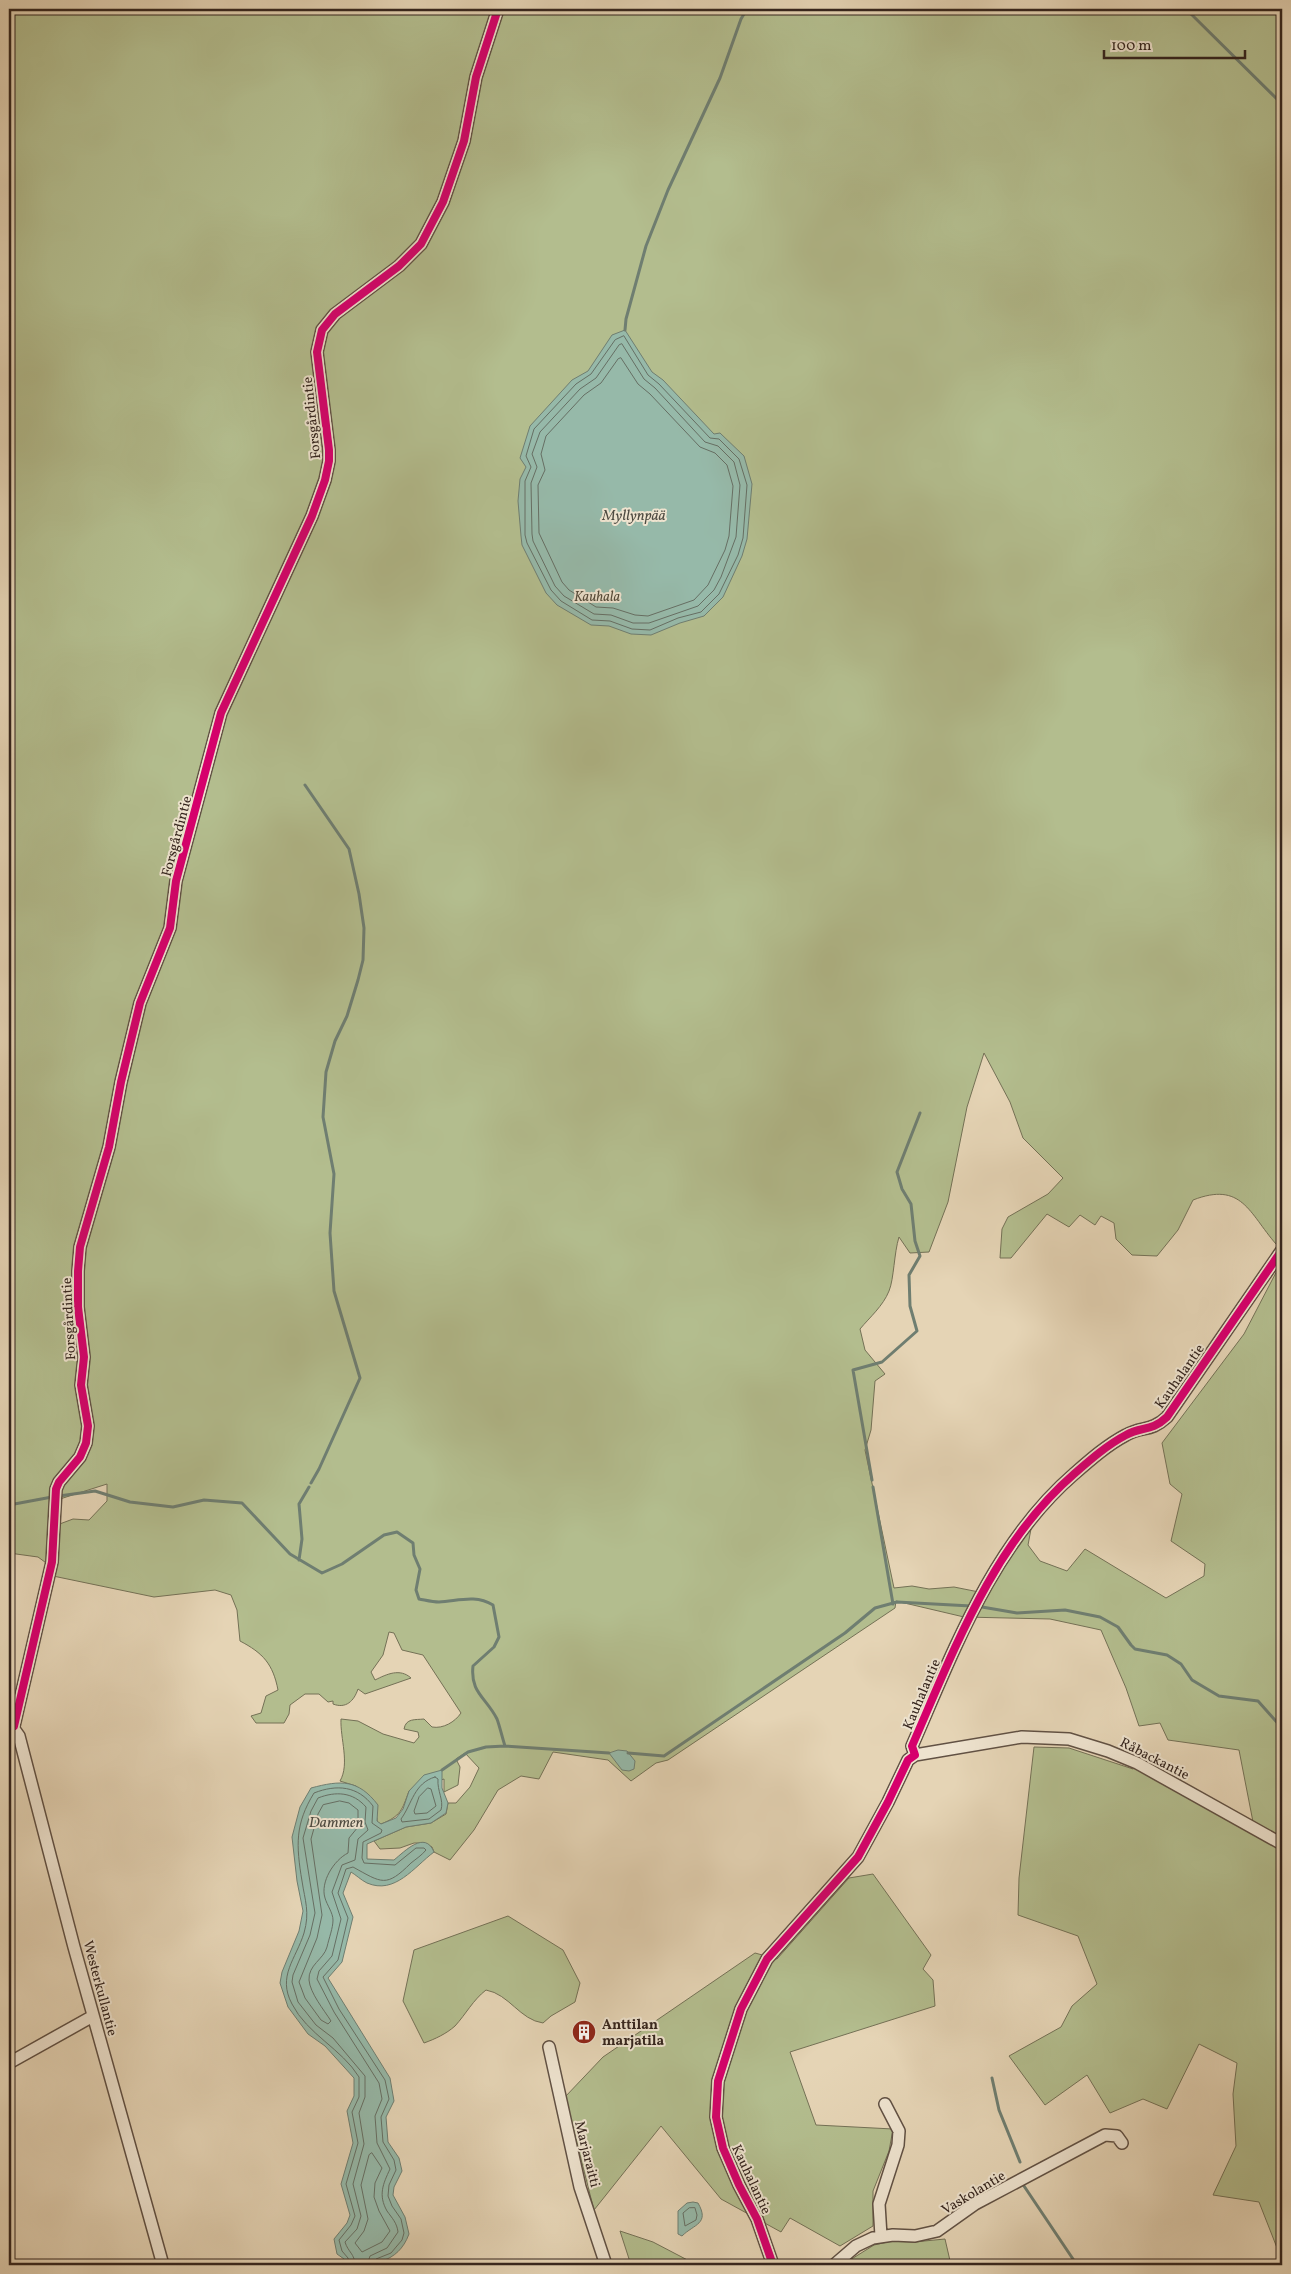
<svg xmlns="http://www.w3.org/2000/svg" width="1291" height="2274" font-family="Vollkorn,serif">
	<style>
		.green { fill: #b3bd8e; stroke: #747156 }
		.water { fill: #96b9a9; stroke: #6f7e71 }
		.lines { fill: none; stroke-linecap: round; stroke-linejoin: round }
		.shore { stroke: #666f64; stroke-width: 1 }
		.stream { stroke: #6f7e71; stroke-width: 3 }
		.minor-casing { stroke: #615144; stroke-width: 14 }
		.minor { stroke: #eee3cf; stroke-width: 11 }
		.cycleway-casing { stroke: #eee3cf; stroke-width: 11 }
		.cycleway { stroke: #d6006c; stroke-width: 8 }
		.labels { text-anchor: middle; stroke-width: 4; stroke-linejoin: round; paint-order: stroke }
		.street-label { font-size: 14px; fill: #35251e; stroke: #eee3cf }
		.park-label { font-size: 14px; font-style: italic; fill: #544b3a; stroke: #eee3cf }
		.poi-label { font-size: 14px; font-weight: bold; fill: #35251e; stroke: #eee3cf; text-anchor: start }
		.water-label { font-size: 15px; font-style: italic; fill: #4d4a41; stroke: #eee3cf }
	</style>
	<rect width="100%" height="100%" fill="#e5d4b5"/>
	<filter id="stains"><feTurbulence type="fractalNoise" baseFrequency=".004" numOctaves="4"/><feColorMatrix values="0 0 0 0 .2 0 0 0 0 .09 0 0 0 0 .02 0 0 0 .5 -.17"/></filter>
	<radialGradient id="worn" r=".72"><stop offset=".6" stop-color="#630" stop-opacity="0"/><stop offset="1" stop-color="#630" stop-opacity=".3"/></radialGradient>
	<path class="green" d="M 9,9 L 1282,9 L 1282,1240 L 1276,1244 C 1249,1213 1242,1181 1193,1200 L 1178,1230 L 1157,1256 L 1132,1255 L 1116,1239 L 1114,1223 L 1101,1216 L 1095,1225 L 1080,1215 L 1069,1227 L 1047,1214 L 1011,1258 L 1000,1258 L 1002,1229 L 1008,1217 L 1048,1194 L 1063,1178 L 1023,1138 L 1010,1102 L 984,1053 L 967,1107 L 948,1202 L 929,1252 L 910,1253 L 899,1237 C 894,1253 894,1279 889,1291 C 883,1306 870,1317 860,1329 L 865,1350 L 885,1374 L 875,1381 L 871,1430 L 865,1450 L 894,1588 L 912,1586 L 929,1589 L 954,1587 L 984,1593 L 1027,1527 L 1031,1529 L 1028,1545 L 1040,1561 L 1067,1571 L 1085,1549 L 1166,1598 L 1204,1576 L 1205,1564 L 1171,1541 L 1182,1494 L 1170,1484 L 1162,1443 L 1244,1334 L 1282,1261 L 1282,2265 L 1262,2265 L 1281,2258 L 1259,2202 L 1213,2195 L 1236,2146 L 1233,2094 L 1237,2063 L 1199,2044 L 1167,2109 L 1143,2099 L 1110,2113 L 1087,2075 L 1045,2105 L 1009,2056 L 1061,2027 L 1072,2006 L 1097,1984 L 1078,1936 L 1018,1915 L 1019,1878 L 1034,1747 L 1069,1748 L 1133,1769 L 1137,1763 L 1254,1827 L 1239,1750 L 1168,1740 L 1160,1723 L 1139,1726 L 1126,1688 L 1101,1630 L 1050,1619 L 964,1617 L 896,1601 L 895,1608 L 668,1760 L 656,1763 L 631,1781 L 608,1760 L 553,1752 L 539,1779 L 521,1776 L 498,1790 L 474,1830 L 450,1860 L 434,1852 L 432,1847 L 425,1843 L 414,1843 L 400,1848 L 380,1849 L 374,1841 L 406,1827 L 431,1823 L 446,1814 L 448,1803 L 456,1803 L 470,1787 L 479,1768 L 465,1753 L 456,1759 L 460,1767 L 458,1785 L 444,1792 L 444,1779 L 409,1791 C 402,1810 401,1816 381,1824 L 377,1822 L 377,1818 L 356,1786 L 340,1781 C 350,1764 340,1738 341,1719 L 358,1721 L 383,1734 L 414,1743 L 419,1737 L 418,1732 L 404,1729 C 406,1718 415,1720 424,1719 L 432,1727 C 443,1729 455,1722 461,1713 L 423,1655 L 402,1650 L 394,1633 L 389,1632 L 383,1655 L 371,1672 L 375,1680 C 387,1674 400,1668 411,1678 L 365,1694 L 358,1689 C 354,1701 346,1709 333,1704 L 333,1701 L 328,1702 L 319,1694 L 305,1694 L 290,1705 L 289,1714 L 284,1723 L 256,1723 L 251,1716 L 261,1713 L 266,1696 L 278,1690 C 273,1664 263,1653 240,1641 L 237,1610 L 231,1595 L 215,1590 L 154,1597 L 53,1576 L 57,1525 L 73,1519 L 89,1520 L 107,1501 L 107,1484 L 60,1499 L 49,1565 L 38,1557 L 9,1553 Z
		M 873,1874 L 931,1955 L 923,1969 L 933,1980 L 935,2006 L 790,2052 L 816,2125 L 893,2129 L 889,2151 L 873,2191 L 873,2226 L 840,2246 L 790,2218 L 781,2232 L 721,2199 L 661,2126 L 594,2210 L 565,2097 L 603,2057 L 755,1953 L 777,1959 L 849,1878 Z
		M 508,1916 L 563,1950 L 580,1983 L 575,2002 L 551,2016 L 543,2023 C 520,2020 509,1994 486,1990 C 473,2000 466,2014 455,2026 C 446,2034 435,2039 424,2043 L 403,2001 L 414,1950 Z
		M 620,2231 L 653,2242 L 697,2265 L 631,2265 Z
		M 945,2239 L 951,2265 L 842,2265 L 874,2245 L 892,2241 L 914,2242 Z"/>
	<path class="water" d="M 625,330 L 652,372 L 663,380 L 714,434 L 720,433 L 744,456 L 752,484 L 747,539 L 742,556 L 723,597 L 704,616 L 680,623 L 651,635 L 631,634 L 609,626 L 591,625 L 557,605 L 546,593 L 522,545 L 521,536 L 518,501 L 520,479 L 526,467 L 520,458 L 530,426 L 572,380 L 588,371 L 612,335 Z
		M 618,1750 L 627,1751 L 635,1761 L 634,1769 L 629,1771 L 622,1770 L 609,1753 Z
		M 442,1770 L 442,1788 L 448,1803 L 446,1813 L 431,1823 L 406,1827 L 367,1844 L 367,1859 L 394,1860 C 405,1851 425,1830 434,1852 C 414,1867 395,1895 367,1883 C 361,1880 356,1875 351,1872 L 343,1893 L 353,1917 L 342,1962 L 328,1978 L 390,2078 L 394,2101 L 386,2117 L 388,2142 L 399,2158 L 402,2171 L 394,2187 L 393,2195 L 405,2217 L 409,2234 C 398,2264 372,2265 344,2265 L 344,2259 L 337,2254 L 334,2239 L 347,2223 L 350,2215 L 341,2184 L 353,2143 L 347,2111 L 354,2096 L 354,2078 L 325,2046 L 308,2034 L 288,2007 L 280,1983 L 282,1972 L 299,1931 L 303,1911 L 297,1881 L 292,1837 L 300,1807 L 311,1788 C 341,1780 358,1779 378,1805 L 377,1821 L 381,1824 L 396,1818 L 403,1809 L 409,1791 L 424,1775 Z
		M 693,2202 L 698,2203 C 710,2224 694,2224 682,2236 L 678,2234 L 678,2211 L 687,2203 Z"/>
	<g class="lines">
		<path class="shore" d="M 624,336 L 648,375 L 659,384 L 710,438 L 719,439 L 739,459 L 747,485 L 743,538 L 738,555 L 719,594 L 701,612 L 678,618 L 650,630 L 632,629 L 610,621 L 592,620 L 561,601 L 551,590 L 527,543 L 525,535 L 525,481 L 531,467 L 526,456 L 534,429 L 576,384 L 591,374 L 615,340 Z
			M 622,344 L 644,379 L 655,388 L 705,442 L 718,446 L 734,462 L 740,485 L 736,537 L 721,577 L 714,590 L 698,606 L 649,623 L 633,623 L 611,615 L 594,614 L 564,596 L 555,586 L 533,541 L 532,534 L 531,483 L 537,467 L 532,454 L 540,432 L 580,389 L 596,378 L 619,345 Z
			M 621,358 L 638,384 L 650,394 L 700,447 L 715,453 L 727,465 L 733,486 L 729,536 L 725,550 L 708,585 L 694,600 L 648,616 L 635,615 L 613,608 L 596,607 L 569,590 L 562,582 L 539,533 L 538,485 L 545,470 L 541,454 L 546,436 L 584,395 L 601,383 L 618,359 Z
			M 435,1777 L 438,1779 C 437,1791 444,1800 441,1810 L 429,1819 L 402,1822 L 401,1819 C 412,1804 414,1783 435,1777 Z
			M 428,1788 L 431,1789 L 436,1806 L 427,1813 L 415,1814 L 414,1811 L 419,1797 Z
			M 340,1801 L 349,1803 L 358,1810 L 358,1827 L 349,1838 L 348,1853 C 334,1860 320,1882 325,1898 C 327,1905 333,1913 333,1920 C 333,1928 329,1938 327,1947 C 324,1959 308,1965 309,1980 C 310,1993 324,2010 331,2021 L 328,2024 L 321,2020 L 305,1998 L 299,1982 L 317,1938 L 322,1915 L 311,1839 L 318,1814 L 323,1805 Z
			M 372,2153 L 382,2168 L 375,2183 L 374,2197 L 379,2211 L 390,2231 L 382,2242 L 362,2252 L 355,2243 L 364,2231 L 368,2219 L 361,2185 L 369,2155 Z
			M 695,2208 L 697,2215 L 696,2220 L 685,2226 L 683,2213 L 689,2208 Z
			M 349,2265 L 348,2258 L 342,2251 L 339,2240 L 351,2225 L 355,2216 L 346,2184 L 358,2143 L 352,2112 L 359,2097 L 359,2077 C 342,2049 307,2034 292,2004 C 277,1976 296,1959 304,1933 C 310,1912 305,1901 302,1881 C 296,1845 295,1824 314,1793 C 337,1784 358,1786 373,1806 L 372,1823 L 382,1830 L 381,1833 L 363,1842 L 362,1858 L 364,1863 L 395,1865 L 416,1848 L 424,1848 L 426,1850 C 422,1855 416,1859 411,1863 C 386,1888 382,1883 353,1867 L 346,1869 L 338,1893 L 348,1918 L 338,1960 L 323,1977 L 339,2009 L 385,2080 L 389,2099 L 381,2117 L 383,2142 L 394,2160 L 396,2170 L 389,2185 L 388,2196 L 392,2206 L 401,2219 L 404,2233 L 402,2240 L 391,2253 L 376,2259 L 373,2265
			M 355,2265 C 355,2254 348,2252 345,2242 L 357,2229 L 361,2216 L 353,2184 L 364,2144 L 359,2113 L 365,2097 L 365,2076 L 333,2038 L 316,2025 L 298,2002 L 292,1982 L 293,1975 L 310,1935 L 315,1913 L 303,1838 L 311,1811 L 318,1798 C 336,1791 353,1792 366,1807 L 365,1822 L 368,1830 L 358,1839 L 355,1860 L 342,1865 L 332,1892 L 341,1919 L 332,1956 L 319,1971 L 317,1979 L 334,2012 L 379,2083 L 382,2099 L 375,2116 L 377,2143 L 390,2169 C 383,2184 378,2195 387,2211 C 392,2218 397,2223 398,2232 L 387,2248 L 370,2256 L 367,2265"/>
		<path class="stream" d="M 1186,9 L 1282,104
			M 625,330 L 626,319 L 646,246 L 668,190 L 720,78 L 741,19 L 747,9
			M 305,785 L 349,849 L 359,894 L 364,928 L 363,960 L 358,980 L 347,1016 L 335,1041 L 326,1072 L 323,1117 L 334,1174 L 330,1233 L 334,1291 L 360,1378 L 319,1469 L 311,1483
			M 872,1480 L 853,1370 L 882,1362 L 917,1331 L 910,1306 L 909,1275 L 920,1256 L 915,1241 L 911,1204 L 902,1189 L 897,1172 L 920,1113
			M 873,1487 L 893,1604
			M 59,1496 L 95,1491 L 130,1502 L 173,1507 L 204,1500 L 242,1503 L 290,1554 L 322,1573 L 342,1564 L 384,1535 L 397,1532 L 413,1543 L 414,1555 L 420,1569 L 416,1590 L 419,1599 C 425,1600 432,1602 439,1602 C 458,1601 475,1594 493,1605 L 499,1637 L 494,1647 L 473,1666 C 470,1693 486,1697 497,1719 C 500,1727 502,1737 505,1746
			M 9,1505 L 52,1497
			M 299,1560 L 302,1539 L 299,1504 L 309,1487
			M 982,1607 L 1017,1613 L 1065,1610 L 1100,1617 L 1118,1627 L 1131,1645 L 1135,1649 L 1167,1655 L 1181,1664 L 1192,1680 L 1219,1696 L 1258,1701 L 1282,1728
			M 628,1753 L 664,1756 L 845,1633 L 875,1608 L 897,1602 L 971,1606
			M 442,1770 L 468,1752 L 486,1747 L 505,1746 L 609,1753
			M 992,2078 L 999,2110 L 1020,2162
			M 1024,2186 L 1077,2265"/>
		<g class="minor-casing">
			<path id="minor" d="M 9,1722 L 19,1736 L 74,1947 L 163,2265
				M 14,1726 L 52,1562 L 56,1489 L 59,1482 L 80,1457 L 86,1443 L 88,1426 L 81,1385 L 84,1357 L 78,1307 L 78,1271 L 80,1247 L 109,1147 L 121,1082 L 140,1003 L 170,928 L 176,881 L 221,713 L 312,516 L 325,480 L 329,461 L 329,450 L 317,352 L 322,330 L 335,314 L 399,266 L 421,244 L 443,202 L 464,141 L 476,77 L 498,9
				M 915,1755 L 1022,1737 L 1069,1739 L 1108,1751 L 1137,1763 L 1282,1844
				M 549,2047 L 580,2187 L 606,2265
				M 9,2063 L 93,2016
				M 881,2236 L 879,2204 L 898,2145 L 899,2131 L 885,2104
				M 773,2265 L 757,2219 L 739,2185 L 723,2148 L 716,2117 L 718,2081 L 741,2009 L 767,1959 L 858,1857 L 888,1802 L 908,1760 L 915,1755 L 912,1746 C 954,1650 993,1544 1074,1474 C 1090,1460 1107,1445 1126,1435 C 1142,1426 1151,1432 1167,1417 L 1282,1250
				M 834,2265 L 856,2246 L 873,2238 L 893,2235 L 915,2236 L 937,2231 L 975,2204 L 1105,2135 L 1117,2136 L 1122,2143"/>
		</g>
		<use href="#minor" class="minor"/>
		<g class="cycleway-casing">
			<path id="cycleway" d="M 14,1726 L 52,1562 L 56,1489 L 59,1482 L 80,1457 L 86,1443 L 88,1426 L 81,1385 L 84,1357 L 78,1307 L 78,1271 L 80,1247 L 109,1147 L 121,1082 L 140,1003 L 170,928 L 176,881 L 221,713 L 312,516 L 325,480 L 329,461 L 329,450 L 317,352 L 322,330 L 335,314 L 399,266 L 421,244 L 443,202 L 464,141 L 476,77 L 498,9
				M 773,2265 L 757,2219 L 739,2185 L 723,2148 L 716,2117 L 718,2081 L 741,2009 L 767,1959 L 858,1857 L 888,1802 L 908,1760 L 915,1755 L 912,1746 C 954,1650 993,1544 1074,1474 C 1090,1460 1107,1445 1126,1435 C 1142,1426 1151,1432 1167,1417 L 1282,1250"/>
		</g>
		<use href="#cycleway" class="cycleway"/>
	</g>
	<defs>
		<g id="building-disc" transform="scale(1.25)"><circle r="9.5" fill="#8f2418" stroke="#eee3cf"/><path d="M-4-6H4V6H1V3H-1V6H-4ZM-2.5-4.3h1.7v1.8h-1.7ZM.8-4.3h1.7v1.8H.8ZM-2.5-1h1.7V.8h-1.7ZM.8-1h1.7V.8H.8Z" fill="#fff"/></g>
	</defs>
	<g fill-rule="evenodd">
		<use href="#building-disc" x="584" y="2032"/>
	</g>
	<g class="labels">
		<g class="street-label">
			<text transform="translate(311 418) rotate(-96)" y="5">Forsgårdintie</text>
			<text transform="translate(176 836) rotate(-75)" y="5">Forsgårdintie</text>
			<text transform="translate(68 1319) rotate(-93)" y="5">Forsgårdintie</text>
			<text transform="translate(1179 1376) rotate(-55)" y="5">Kauhalantie</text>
			<text transform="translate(921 1694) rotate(-67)" y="5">Kauhalantie</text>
			<text transform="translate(1155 1758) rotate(27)" y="5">Råbackantie</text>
			<text transform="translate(101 1988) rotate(75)" y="5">Westerkullantie</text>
			<text transform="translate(588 2154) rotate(76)" y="5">Marjaraitti</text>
			<text transform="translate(752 2179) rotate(65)" y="5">Kauhalantie</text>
			<text transform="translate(973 2192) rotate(-31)" y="5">Vaskolantie</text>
		</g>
		<g class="park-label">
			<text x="597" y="601">Kauhala</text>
		</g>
		<g class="poi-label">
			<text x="602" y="2029">Anttilan<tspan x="602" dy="16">marjatila</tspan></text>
		</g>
		<g class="water-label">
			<text x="634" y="520">Myllynpää</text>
			<text x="336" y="1827">Dammen</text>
		</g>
	</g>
	<rect width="1291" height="2274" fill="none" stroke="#e5d4b5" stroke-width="30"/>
	<rect x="10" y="10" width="1271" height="2254" fill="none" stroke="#35251e" stroke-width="2.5"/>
	<rect x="15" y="15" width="1261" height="2244" fill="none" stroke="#35251e"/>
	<path d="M1104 50v8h141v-8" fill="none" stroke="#35251e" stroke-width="2.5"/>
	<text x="1111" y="50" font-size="15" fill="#35251e" stroke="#eee3cf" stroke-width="4" paint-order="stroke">100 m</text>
	<rect width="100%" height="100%" filter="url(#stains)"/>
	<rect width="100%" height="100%" fill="url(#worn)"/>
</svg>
